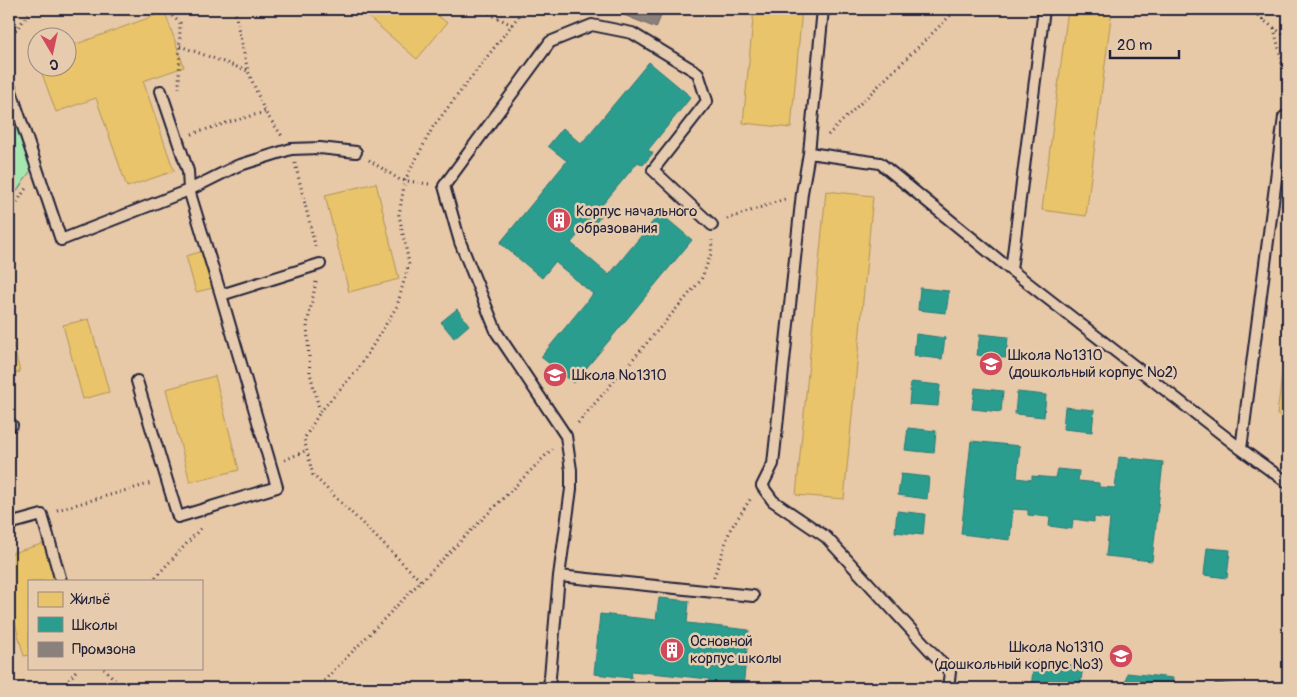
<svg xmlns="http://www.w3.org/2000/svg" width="1297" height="697" font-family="Pangolin,sans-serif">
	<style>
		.green { fill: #a6e7b0; stroke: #648476 }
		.homes { fill: #e9c46a; stroke: #ad935c }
		.schools { fill: #2a9d8f; stroke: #287876 }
		.industry { fill: #8a817c; stroke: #6b6468 }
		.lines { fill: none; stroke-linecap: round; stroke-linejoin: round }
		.service-casing { stroke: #22223b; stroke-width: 14 }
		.path { stroke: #22223b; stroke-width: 3; stroke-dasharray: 1 4; stroke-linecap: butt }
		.service { stroke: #e7cbae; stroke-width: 10 }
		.labels { text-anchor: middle; stroke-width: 5; stroke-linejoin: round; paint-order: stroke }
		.poi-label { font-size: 15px; fill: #22223b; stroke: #e7cbae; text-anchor: start }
	</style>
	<rect width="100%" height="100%" fill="#e7c8a7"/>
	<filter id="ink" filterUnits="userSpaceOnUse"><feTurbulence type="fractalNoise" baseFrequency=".02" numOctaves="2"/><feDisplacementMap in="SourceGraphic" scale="10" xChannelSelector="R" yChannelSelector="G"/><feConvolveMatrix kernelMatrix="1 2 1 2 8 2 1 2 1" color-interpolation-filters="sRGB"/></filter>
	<g filter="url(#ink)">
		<path class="green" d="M 9,105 L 31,170 L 9,203 Z"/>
		<path class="homes" d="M 359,9 L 430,9 L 447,23 L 417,59 Z
			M 754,9 L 802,9 L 791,128 L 743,123 Z
			M 1068,9 L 1112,9 L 1086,216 L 1042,210 Z
			M 165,12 L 184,67 L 143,81 L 174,171 L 127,187 L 96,98 L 56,112 L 40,68 L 68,68 L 68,47 Z
			M 376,183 L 399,279 L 349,292 L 325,195 Z
			M 826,191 L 873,196 L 844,499 L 796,495 Z
			M 204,251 L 213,288 L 196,292 L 186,256 Z
			M 89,319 L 109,392 L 83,399 L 63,325 Z
			M 1288,326 L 1288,416 L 1277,415 Z
			M 9,328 L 20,372 L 9,375 Z
			M 215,376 L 239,470 L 190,482 L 166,389 Z
			M 45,543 L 56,581 L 29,581 L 29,655 L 24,656 L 9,601 L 9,554 Z"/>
		<path class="schools" d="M 649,62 L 691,97 L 648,150 L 653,153 L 643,165 L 638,162 L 597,211 L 602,215 L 591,228 L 587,224 L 571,243 L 609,275 L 660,213 L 692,240 L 574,383 L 541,357 L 593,294 L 555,262 L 542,278 L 500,243 L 567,161 L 548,146 L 563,128 L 581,144 Z
			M 920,288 L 949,291 L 946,313 L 918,310 Z
			M 457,309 L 469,325 L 454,338 L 441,322 Z
			M 916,334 L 945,338 L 942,359 L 914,356 Z
			M 980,334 L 1008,337 L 1006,358 L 977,355 Z
			M 911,382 L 940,385 L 938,406 L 909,404 Z
			M 975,388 L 1003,391 L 1001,412 L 972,409 Z
			M 1017,392 L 1046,395 L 1044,417 L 1015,414 Z
			M 1065,407 L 1094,410 L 1092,432 L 1063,429 Z
			M 908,428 L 936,431 L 934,453 L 905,450 Z
			M 971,441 L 1020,446 L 1017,478 L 1032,480 L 1032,476 L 1055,478 L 1057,469 L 1079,471 L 1078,481 L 1099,483 L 1099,487 L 1115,488 L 1119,457 L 1163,462 L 1152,561 L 1106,556 L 1110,519 L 1094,517 L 1094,522 L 1073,519 L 1072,529 L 1049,526 L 1050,517 L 1028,515 L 1028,510 L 1013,509 L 1010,540 L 961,534 Z
			M 901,474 L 929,477 L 927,499 L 898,495 Z
			M 897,511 L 925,514 L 923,535 L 895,532 Z
			M 1207,548 L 1230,550 L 1227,578 L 1204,575 Z
			M 659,598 L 689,601 L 687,623 L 749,630 L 743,688 L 708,688 L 709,679 L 632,671 L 631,678 L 594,674 L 600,614 L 656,620 Z
			M 1034,661 L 1083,666 L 1080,688 L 1031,688 Z
			M 1127,673 L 1173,678 L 1172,688 L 1125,688 Z
			M 1215,683 L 1263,688 L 1215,688 Z"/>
		<path class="industry" d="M 609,9 L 659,9 L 663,11 L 656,28 Z"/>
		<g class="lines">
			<g class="service-casing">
				<path id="service" d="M 823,9 L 809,153 L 802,193 L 773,464 L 762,486 L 773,501 L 826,537 L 950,672 L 948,688
					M 9,85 L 61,240 L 189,190 L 221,295 L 320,264
					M 161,91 L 188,171 L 189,190 L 237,166 L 291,149 L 320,148 L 356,152
					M 809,153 L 880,163 L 1011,270 L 1241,449 L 1288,483
					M 1011,270 L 1044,9
					M 137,381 L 178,517 L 277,487 L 221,295
					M 9,426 L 12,425
					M 1241,449 L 1284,117
					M 9,524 L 42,515 L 61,581
					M 559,576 L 753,596
					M 549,688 L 559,576 L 571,489 L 571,470 L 566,436 L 497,333 L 460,242 L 444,186 L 550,42 L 592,25 L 632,33 L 698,73 L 707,101 L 653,170 L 712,225"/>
			</g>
			<path class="path" d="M 165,9 L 180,23 L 179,88
				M 235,9 L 237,23 L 248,71 L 265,112 L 282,136
				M 480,9 L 512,25
				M 1250,9 L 1263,20 L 1288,38
				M 1263,9 L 1263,20
				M 1274,28 L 1284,71 L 1284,102
				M 9,38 L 33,9
				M 180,46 L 248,71
				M 192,134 L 226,123 L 265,112
				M 828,135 L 957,9
				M 369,160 L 400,180 L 429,184
				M 295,163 L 316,249
				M 9,215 L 26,188
				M 727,219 L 785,199
				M 316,282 L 307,325 L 310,373 L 320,412 L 304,439 L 313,475 L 421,581
				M 320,412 L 359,368 L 397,306 L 409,263 L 399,215 L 405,180 L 433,127 L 524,9
				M 578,423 L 701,280 L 711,254 L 712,240
				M 285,460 L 307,450
				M 57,510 L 152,483
				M 714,577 L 730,530 L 751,498
				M 152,581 L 201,528
				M 104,668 L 122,688
				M 63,688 L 78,668
				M 317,688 L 421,581 L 552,449"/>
			<use href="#service" class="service"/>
		</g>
	</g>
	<defs>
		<g id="building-disc" transform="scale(1.25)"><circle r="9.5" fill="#d1495b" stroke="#e7cbae"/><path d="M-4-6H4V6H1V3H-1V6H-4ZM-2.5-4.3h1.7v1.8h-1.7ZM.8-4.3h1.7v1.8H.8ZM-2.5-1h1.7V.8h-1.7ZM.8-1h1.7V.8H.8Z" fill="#fff"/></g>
		<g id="school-disc" transform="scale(1.25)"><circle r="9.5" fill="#d1495b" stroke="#e7cbae"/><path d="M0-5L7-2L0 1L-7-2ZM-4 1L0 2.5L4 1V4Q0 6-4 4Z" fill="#fff"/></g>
	</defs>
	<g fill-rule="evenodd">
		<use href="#building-disc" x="559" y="220"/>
		<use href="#school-disc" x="991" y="364"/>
		<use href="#school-disc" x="555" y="375"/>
		<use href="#building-disc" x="672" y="650"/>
		<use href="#school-disc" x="1121" y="656"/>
	</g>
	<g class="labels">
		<g class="poi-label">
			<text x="576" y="216">Корпус начального<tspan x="576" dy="17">образования</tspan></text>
			<text x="1008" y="360">Школа №1310<tspan x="1008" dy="17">(дошкольный корпус №2)</tspan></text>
			<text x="572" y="380">Школа №1310</text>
			<text x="690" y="646">Основной<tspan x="690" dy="17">корпус школы</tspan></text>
			<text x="1104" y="652" text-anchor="end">Школа №1310<tspan x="1104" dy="17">(дошкольный корпус №3)</tspan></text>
		</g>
	</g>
	<rect width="1297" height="697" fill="none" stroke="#e7cbae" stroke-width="30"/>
	<rect x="15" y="15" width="1267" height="667" fill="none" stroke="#22223b" stroke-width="2" filter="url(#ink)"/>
	<rect x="28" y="580" width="175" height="90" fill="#e7cbae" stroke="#988780"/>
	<rect x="38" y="592" width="25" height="15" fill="#e9c46a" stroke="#988780"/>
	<text x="72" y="604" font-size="15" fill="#22223b">Жильё</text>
	<rect x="38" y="617" width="25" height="15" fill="#2a9d8f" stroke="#988780"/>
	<text x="72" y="630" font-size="15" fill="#22223b">Школы</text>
	<rect x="38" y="642" width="25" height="15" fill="#8a817c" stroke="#988780"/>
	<text x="72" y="654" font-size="15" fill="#22223b">Промзона</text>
	<g transform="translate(52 52) rotate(171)"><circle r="24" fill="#e7cbae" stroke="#988780"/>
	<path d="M0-4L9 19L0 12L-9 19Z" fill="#d1495b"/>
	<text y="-8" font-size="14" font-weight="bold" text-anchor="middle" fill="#22223b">С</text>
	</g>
	<path d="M1110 50v8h69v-8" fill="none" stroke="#22223b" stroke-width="2.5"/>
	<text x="1117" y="50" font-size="15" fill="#22223b" stroke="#e7cbae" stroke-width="4" paint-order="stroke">20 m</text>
</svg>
